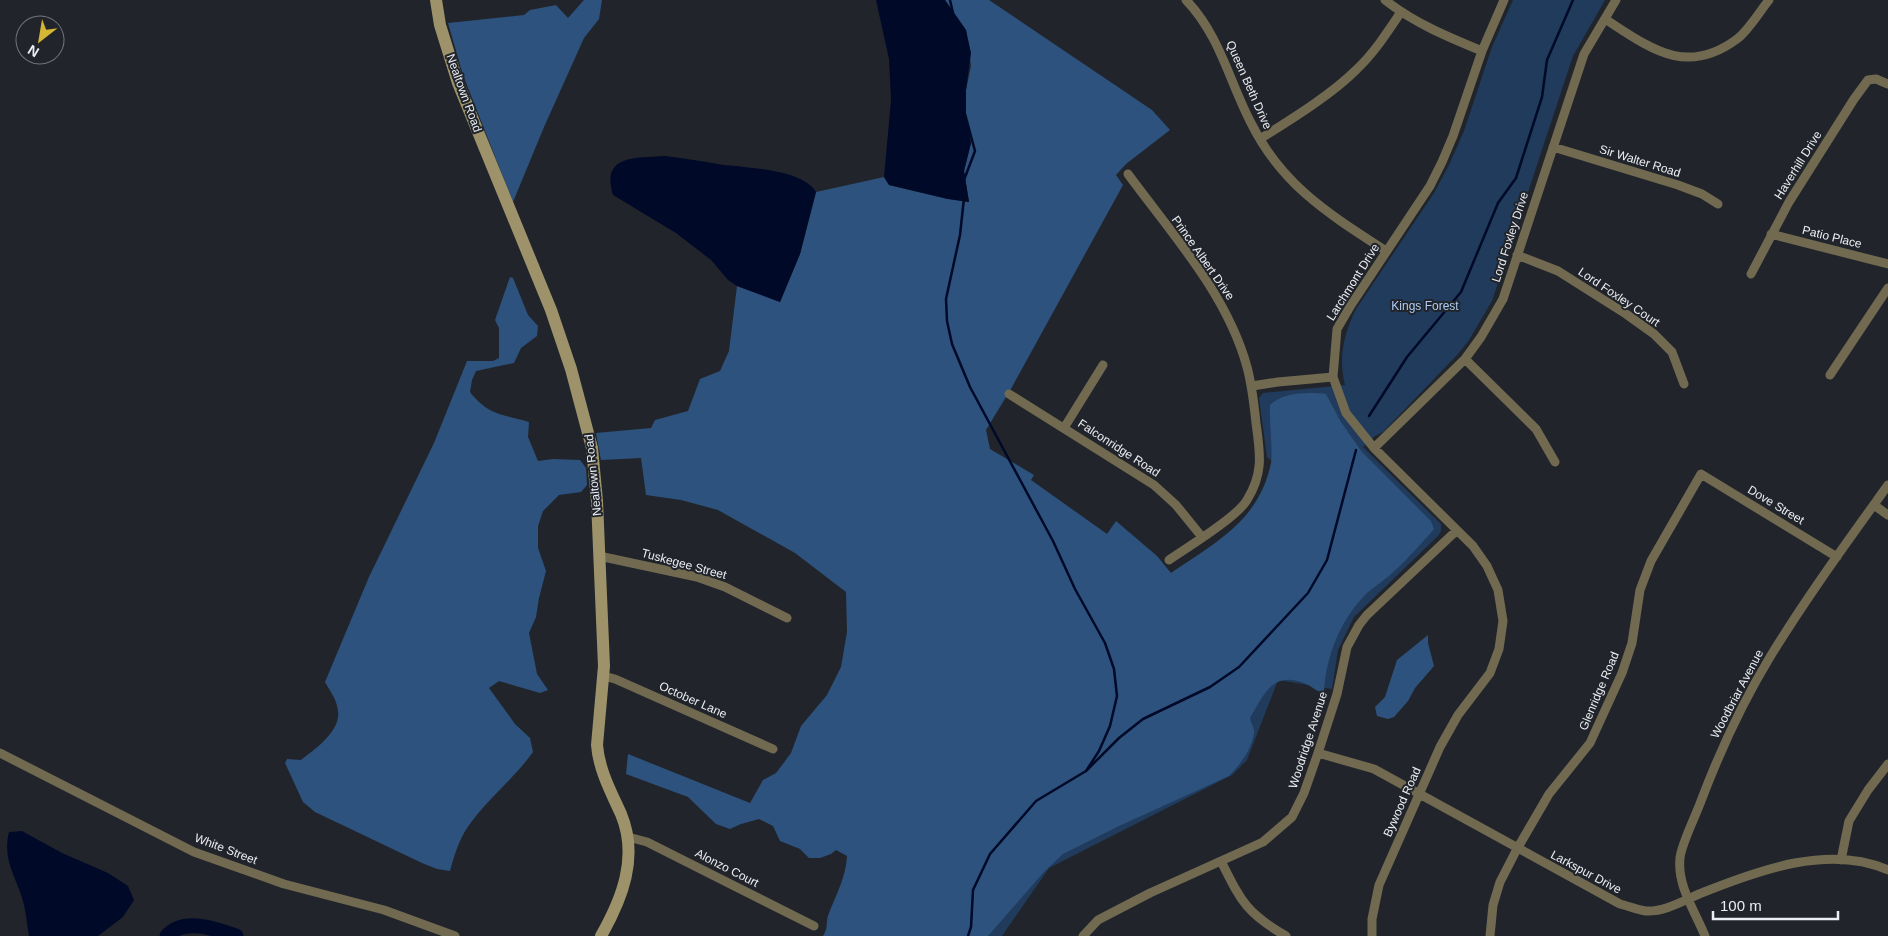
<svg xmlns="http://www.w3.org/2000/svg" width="1888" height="936" font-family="Arial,sans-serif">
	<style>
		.green { fill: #203b5b }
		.forest { fill: #2d527e }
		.water { fill: #000a28 }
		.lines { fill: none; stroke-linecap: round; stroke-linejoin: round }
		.stream { stroke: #000a28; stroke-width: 2.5 }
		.river { stroke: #000a28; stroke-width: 15 }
		.street { stroke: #716a51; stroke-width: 9 }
		.secondary { stroke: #9d9269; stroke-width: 12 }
		.labels { text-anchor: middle; stroke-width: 4; stroke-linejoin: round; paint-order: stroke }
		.street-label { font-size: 12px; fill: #ebeef2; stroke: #21252b }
		.park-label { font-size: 12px; fill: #abccf6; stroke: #21252b }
	</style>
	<rect width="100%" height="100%" fill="#21252b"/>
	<path class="green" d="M 1513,0 L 1605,0 L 1573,56 L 1492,301 L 1469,340 L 1458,354 L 1383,432 L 1375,436 L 1363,447 L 1441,524 L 1441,531 L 1438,536 L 1354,617 L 1338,650 L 1332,689 L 1278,680 L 1247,760 L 1232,775 L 1049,868 L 1002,936 L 961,936 L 1340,511 L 1267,457 L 1259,398 L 1263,393 L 1345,385 C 1338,357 1344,334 1356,309 L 1434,193 L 1449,165 L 1464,131 L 1492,47 Z"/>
	<path class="forest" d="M 584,0 L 602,0 L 599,19 L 584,38 L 544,127 L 513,202 L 463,75 L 448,23 L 524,15 L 530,10 L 556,5 L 568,18 Z
		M 945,0 L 989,0 L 1152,110 L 1170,130 L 1126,164 L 1116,175 L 1123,185 L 1012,387 L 986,430 L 990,449 L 1034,475 L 1031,480 L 1107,534 L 1116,521 L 1157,556 L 1171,573 C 1216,542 1259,521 1271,463 C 1273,449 1269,422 1270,405 C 1283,392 1308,392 1326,394 L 1341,422 L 1362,452 L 1431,521 L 1434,529 L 1429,535 C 1416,549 1403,564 1389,576 C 1382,582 1374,587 1367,593 C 1341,619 1326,655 1324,692 C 1316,692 1313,687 1306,684 C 1273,670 1264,694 1250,718 C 1251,723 1255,729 1254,734 C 1251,750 1240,765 1229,776 L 1117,827 L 1063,854 L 1043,873 L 988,936 L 823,936 C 829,927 825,922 829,913 C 836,895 846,877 847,856 L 836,850 L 831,854 L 820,858 L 809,858 L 800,849 L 780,841 L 773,826 L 759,819 L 741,824 L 730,829 L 716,824 L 688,797 L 626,774 L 628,754 L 750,803 L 763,780 L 776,773 L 791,753 L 801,726 L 827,695 L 841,667 L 847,632 L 846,592 L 795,553 L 718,510 L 681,500 L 646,495 L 641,458 L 601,460 L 596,433 L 651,428 L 655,420 L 688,411 L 700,379 L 720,371 L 729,351 L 737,286 L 780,302 L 800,254 L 816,192 L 884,177 L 889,185 L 948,199 L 969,202 L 964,171 L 971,143 L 966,115 L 966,90 L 971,66 L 966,30 Z
		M 510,277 L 513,278 L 528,315 L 538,326 L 537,336 L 521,348 L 514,363 L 476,371 L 472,380 L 470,392 C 489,416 502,414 529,422 L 528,437 L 538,461 L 553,459 L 580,460 L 586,468 L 587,485 L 581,492 L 559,495 L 543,511 L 538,526 L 538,548 L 546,571 L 539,598 L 536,617 L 529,633 L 537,674 L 548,690 L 540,693 L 499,681 L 489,688 L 515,724 L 530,738 L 533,752 C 514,779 486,800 467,828 C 459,840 454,856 450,871 L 437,869 L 422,863 L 315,812 L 303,802 L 285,763 L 287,759 L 301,760 C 315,749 341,731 338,711 C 337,700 330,691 325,682 L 369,577 L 434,443 L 467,361 L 493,361 L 499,358 L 499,328 L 495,320 Z
		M 1428,635 L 1428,643 L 1434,666 L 1415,688 L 1408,701 L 1394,717 L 1388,719 L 1377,716 L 1375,707 L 1385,697 L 1397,660 Z"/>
	<path class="water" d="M 876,0 L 945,0 L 966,30 L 971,53 L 966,90 L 966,115 L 971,143 L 964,171 L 969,202 L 948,199 L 889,185 L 884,177 L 891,100 L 889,59 Z
		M 665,156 C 683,158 701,161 718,164 C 743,168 802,168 816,192 L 800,254 L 780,302 L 737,286 L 728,280 L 711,260 L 676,233 L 613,195 C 600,154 637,158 665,156 Z
		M 22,831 L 62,853 L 108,873 L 128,886 L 134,900 L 123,917 L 98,936 L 29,936 C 27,925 26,912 23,901 C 16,876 2,860 9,832 Z"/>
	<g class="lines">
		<path class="stream" d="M 950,0 L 953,13
			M 964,180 L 975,151 L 965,114
			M 964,198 L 960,235 L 946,299 L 947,321 L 952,344 L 970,387 L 1053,541 L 1075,589 L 1105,643 L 1114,669 L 1117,696 L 1110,726 L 1099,751 L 1086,771
			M 1369,416 L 1407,357 L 1461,292 L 1498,203 L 1516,178 L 1542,97 L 1547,60 L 1573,0
			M 968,936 L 971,927 L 973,890 L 990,854 L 1036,801 L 1086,771 L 1119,738 L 1143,719 L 1210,687 L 1239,667 L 1308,593 L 1327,560 L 1356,450"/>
		<path class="river" d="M 167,936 C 184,917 216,929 236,936"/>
		<path class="street" d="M 1186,0 C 1219,34 1229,80 1250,121 C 1281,185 1329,214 1386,251
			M 1385,0 C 1414,23 1448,37 1482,51
			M 1605,19 C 1650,48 1686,77 1737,39 C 1748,31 1760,11 1769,0
			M 1260,139 C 1290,120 1331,95 1356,70 C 1374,53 1387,33 1401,12
			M 1553,147 L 1678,185 L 1702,194 L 1718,204
			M 1128,174 C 1172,234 1227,294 1247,367 C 1252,385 1254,404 1256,423 C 1260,453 1264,472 1247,500 C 1237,517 1188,547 1169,560
			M 1771,234 L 1888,264
			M 1517,255 L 1558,271 L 1626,314 L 1654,334 L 1672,352 L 1684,384
			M 1751,274 L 1789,202 L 1854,99 L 1868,80 L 1876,79 L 1888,84
			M 1465,359 L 1536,429 L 1555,462
			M 1830,375 L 1888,288
			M 1252,386 L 1278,382 L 1333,377
			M 1009,394 L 1154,485 L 1176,505 L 1202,537
			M 1064,428 L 1103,365
			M 1374,448 L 1465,359 L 1481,337 L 1503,299 L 1584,54 L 1616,0
			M 1874,505 L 1888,515
			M 599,556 L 697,577 L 725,587 L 787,618
			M 603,676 L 615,679 L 773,749
			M 0,753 L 194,852 L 284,884 L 384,910 L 455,936
			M 1318,753 L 1374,769 L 1620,904 C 1628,906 1638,910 1646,911 C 1666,912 1686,899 1704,892 C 1759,870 1830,844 1888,870
			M 628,837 L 647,842 L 814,926
			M 1841,860 L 1849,821 L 1868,790 L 1888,764
			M 1221,861 C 1241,901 1246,913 1286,936
			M 1083,936 L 1098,920 L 1150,893 L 1263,842 L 1292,817 L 1304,793 L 1318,753 L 1337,694 L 1347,647 L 1359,625 L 1367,615 L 1456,531
			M 1372,936 L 1372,919 L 1379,885 L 1440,747 L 1458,715 L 1490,673 L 1499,649 L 1503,621 L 1498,590 L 1487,566 L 1473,546 L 1374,448 L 1346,413 L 1333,377 L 1337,329 L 1351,305 L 1430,186 L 1442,162 L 1453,136 L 1482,51 L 1504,0
			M 1490,936 L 1493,905 L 1500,882 L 1517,849 L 1549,794 L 1590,743 L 1622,673 L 1632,643 L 1640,590 L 1651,561 L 1701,474 L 1837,557
			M 1705,936 C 1695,911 1677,886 1680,858 C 1681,845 1696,815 1701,801 C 1720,751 1742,703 1770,657 C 1806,598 1847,542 1888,485"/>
		<path class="secondary" d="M 436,0 L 440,25 L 458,83 L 551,310 L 571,369 L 592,448 L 597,501 L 604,666 L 597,745 C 599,770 611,792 621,814 C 639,857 622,899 601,936"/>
	</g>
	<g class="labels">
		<g class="street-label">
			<text transform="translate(1249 85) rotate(66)" y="4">Queen Beth Drive</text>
			<text transform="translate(464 93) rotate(70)" y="4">Nealtown Road</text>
			<text transform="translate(1640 161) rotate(17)" y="4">Sir Walter Road</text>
			<text transform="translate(1798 165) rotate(-58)" y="4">Haverhill Drive</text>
			<text transform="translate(1510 237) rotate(-72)" y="4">Lord Foxley Drive</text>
			<text transform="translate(1832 237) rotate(14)" y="4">Patio Place</text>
			<text transform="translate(1203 258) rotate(55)" y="4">Prince Albert Drive</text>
			<text transform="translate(1353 282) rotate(-58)" y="4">Larchmont Drive</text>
			<text transform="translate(1619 297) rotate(34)" y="4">Lord Foxley Court</text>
			<text transform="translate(1119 448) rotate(33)" y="4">Falconridge Road</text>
			<text transform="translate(593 475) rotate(-96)" y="4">Nealtown Road</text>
			<text transform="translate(1776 505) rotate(31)" y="4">Dove Street</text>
			<text transform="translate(684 564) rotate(15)" y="4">Tuskegee Street</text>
			<text transform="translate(1599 691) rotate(-67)" y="4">Glenridge Road</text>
			<text transform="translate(1737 694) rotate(-62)" y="4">Woodbriar Avenue</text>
			<text transform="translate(693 700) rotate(24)" y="4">October Lane</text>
			<text transform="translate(1308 740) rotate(-72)" y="4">Woodridge Avenue</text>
			<text transform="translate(1402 802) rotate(-66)" y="4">Bywood Road</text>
			<text transform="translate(226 849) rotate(21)" y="4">White Street</text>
			<text transform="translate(727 868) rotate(27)" y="4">Alonzo Court</text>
			<text transform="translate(1586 872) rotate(28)" y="4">Larkspur Drive</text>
		</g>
		<g class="park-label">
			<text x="1425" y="310">Kings Forest</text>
		</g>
	</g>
	<g transform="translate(40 40) rotate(211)"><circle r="24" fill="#21252b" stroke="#72757b"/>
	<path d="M0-4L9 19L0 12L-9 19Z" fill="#d5b534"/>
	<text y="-8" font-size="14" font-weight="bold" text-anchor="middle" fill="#ebeef2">N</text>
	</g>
	<path d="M1713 911v8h125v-8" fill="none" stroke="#ebeef2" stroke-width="2.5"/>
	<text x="1720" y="911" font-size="15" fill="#ebeef2" stroke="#21252b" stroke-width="4" paint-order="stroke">100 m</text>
</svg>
